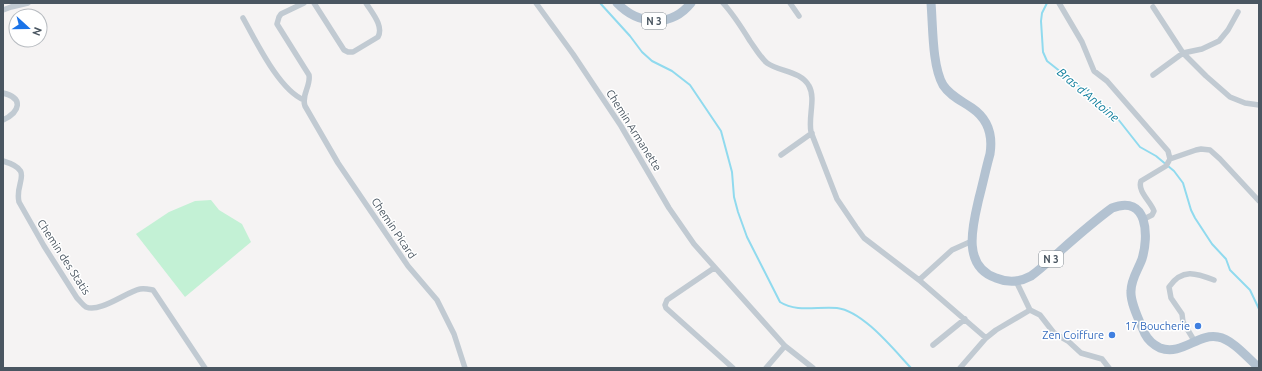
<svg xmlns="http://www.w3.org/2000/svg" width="1262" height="371" font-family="Ubuntu,sans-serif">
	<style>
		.green { fill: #c3f1d5 }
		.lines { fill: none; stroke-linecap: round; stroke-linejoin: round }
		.stream { stroke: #90daee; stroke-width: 2 }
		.street { stroke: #c1cad2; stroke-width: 5.5 }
		.primary { stroke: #b3c2d1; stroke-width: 9 }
		.shop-dot { fill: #3f7fe0; stroke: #fff; stroke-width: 1.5 }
		.labels { text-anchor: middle; stroke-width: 3; stroke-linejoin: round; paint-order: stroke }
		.shield { fill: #fff; stroke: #808990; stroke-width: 1 }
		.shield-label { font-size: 10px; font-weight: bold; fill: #4a5661 }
		.street-label { font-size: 11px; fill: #4a5661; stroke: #fff }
		.shop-label { font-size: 11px; fill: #366cbe; stroke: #fff; text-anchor: end }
		.water-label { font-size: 12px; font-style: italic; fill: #0c7c9b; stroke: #fff }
	</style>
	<rect width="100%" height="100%" fill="#f5f3f3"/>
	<path class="green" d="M 211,200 L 219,210 L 242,224 L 251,242 L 185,297 L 136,234 L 169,212 L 195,201 Z"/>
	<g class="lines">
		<path class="stream" d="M 600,3 L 630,36 L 642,52 L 652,61 L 672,71 L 690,85 L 721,131 L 732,172 L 734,197 L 738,212 L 747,237 L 780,302 C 797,313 818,306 837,308 C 863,311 894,350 911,368
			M 1047,3 L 1042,13 L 1041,21 L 1043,52 L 1047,61 L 1114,114 L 1140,147 L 1156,156 L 1174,171 L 1183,183 L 1191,210 L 1195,218 L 1212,244 L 1226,259 L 1230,270 L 1250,290 L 1259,309"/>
		<path class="street" d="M 304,3 L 281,14 L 279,17 L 277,24 L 309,75 C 311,86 301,95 305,106 L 338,163 L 408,266 L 437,300 L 454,334 L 465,368
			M 314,3 L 344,50 L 348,52 L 353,52 L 378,37 C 384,26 372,13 366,3
			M 536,3 L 573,54 L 621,126 L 669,208 L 694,244 L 785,346 L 813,368
			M 723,3 C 734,15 742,28 750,41 C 755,48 760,57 767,63 C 780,72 801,71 809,86 C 816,98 808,117 811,132 L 837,199 L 856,227 L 864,238 L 919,280 L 952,250 L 972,241
			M 790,3 L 799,16
			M 1059,3 L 1082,42 L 1094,71 L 1107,81 L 1168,151 L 1170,159 L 1166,166 L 1141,181 C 1137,191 1151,202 1154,211 L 1152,215 L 1144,219
			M 1153,7 L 1183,53 L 1206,76 L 1230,97 L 1245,103 L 1259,105
			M 3,10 L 11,7 L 28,3
			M 243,18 C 256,41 279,90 304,100
			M 1153,75 L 1183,53 L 1202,49 L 1219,41 L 1228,30 L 1238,12
			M 3,93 C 24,98 20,112 3,120
			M 781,155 L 812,133
			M 1170,159 L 1196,150 L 1201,149 L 1210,150 L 1220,159 L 1259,201
			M 3,161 C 36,171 14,181 19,202 L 44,246 L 77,298 C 80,301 83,305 86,307 C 100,313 126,292 140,289 C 144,288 148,289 153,290 L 205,368
			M 714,268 L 667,300 L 665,305 L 666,308 L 733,368
			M 919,280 L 986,338
			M 1016,281 L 1030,310
			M 1195,342 L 1183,322 L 1182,314 L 1171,298 L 1169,287 C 1182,268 1196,273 1214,280
			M 933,345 L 965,319
			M 766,368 L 785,346
			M 960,368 L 986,338 L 996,330 L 1030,310 L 1040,315 L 1054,333 L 1068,341 L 1081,353 L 1102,359 L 1109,368"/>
		<path class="primary" d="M 617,3 C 638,25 671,28 691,3
			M 931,3 C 933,26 932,66 943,85 C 950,96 962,101 972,108 C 988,119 993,135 990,154 C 986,168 983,183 979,198 C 973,224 961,266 996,278 C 1008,283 1020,282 1031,276 C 1041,269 1050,260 1059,252 C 1076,237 1094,221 1112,208 C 1148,194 1149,236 1142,259 C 1138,270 1131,279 1131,291 C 1130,303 1140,322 1145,334 C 1148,340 1154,345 1160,348 C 1182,356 1198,333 1218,337 C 1232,339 1248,358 1259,368"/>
	</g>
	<g class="shop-dot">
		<circle cx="1198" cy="326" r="4"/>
		<circle cx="1112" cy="335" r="4"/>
	</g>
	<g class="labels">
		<g class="shield">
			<rect x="642" y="13" width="24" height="16" rx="3"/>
			<rect x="1039" y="251" width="24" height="16" rx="3"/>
		</g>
		<g class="shield-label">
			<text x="654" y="25">N 3</text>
			<text x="1051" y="263">N 3</text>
		</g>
		<g class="street-label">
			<text transform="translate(634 130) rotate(58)" y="4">Chemin Armanette</text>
			<text transform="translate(394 228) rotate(56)" y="4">Chemin Picard</text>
			<text transform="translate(64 257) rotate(57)" y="4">Chemin des Statis</text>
		</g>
		<g class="shop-label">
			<text x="1190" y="330">17 Boucherie</text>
			<text x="1104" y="339">Zen Coiffure</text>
		</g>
		<g class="water-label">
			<text transform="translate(1088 95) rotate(40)" y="4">Bras d'Antoine</text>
		</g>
	</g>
	<rect width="1262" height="371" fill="none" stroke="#4a5661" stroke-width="8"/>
	<g transform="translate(28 28) rotate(111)"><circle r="19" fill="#ffffff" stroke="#b7bbc0"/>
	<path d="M0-3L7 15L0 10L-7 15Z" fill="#1a73e8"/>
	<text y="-6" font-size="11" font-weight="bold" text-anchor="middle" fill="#4a5661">N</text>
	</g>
</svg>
